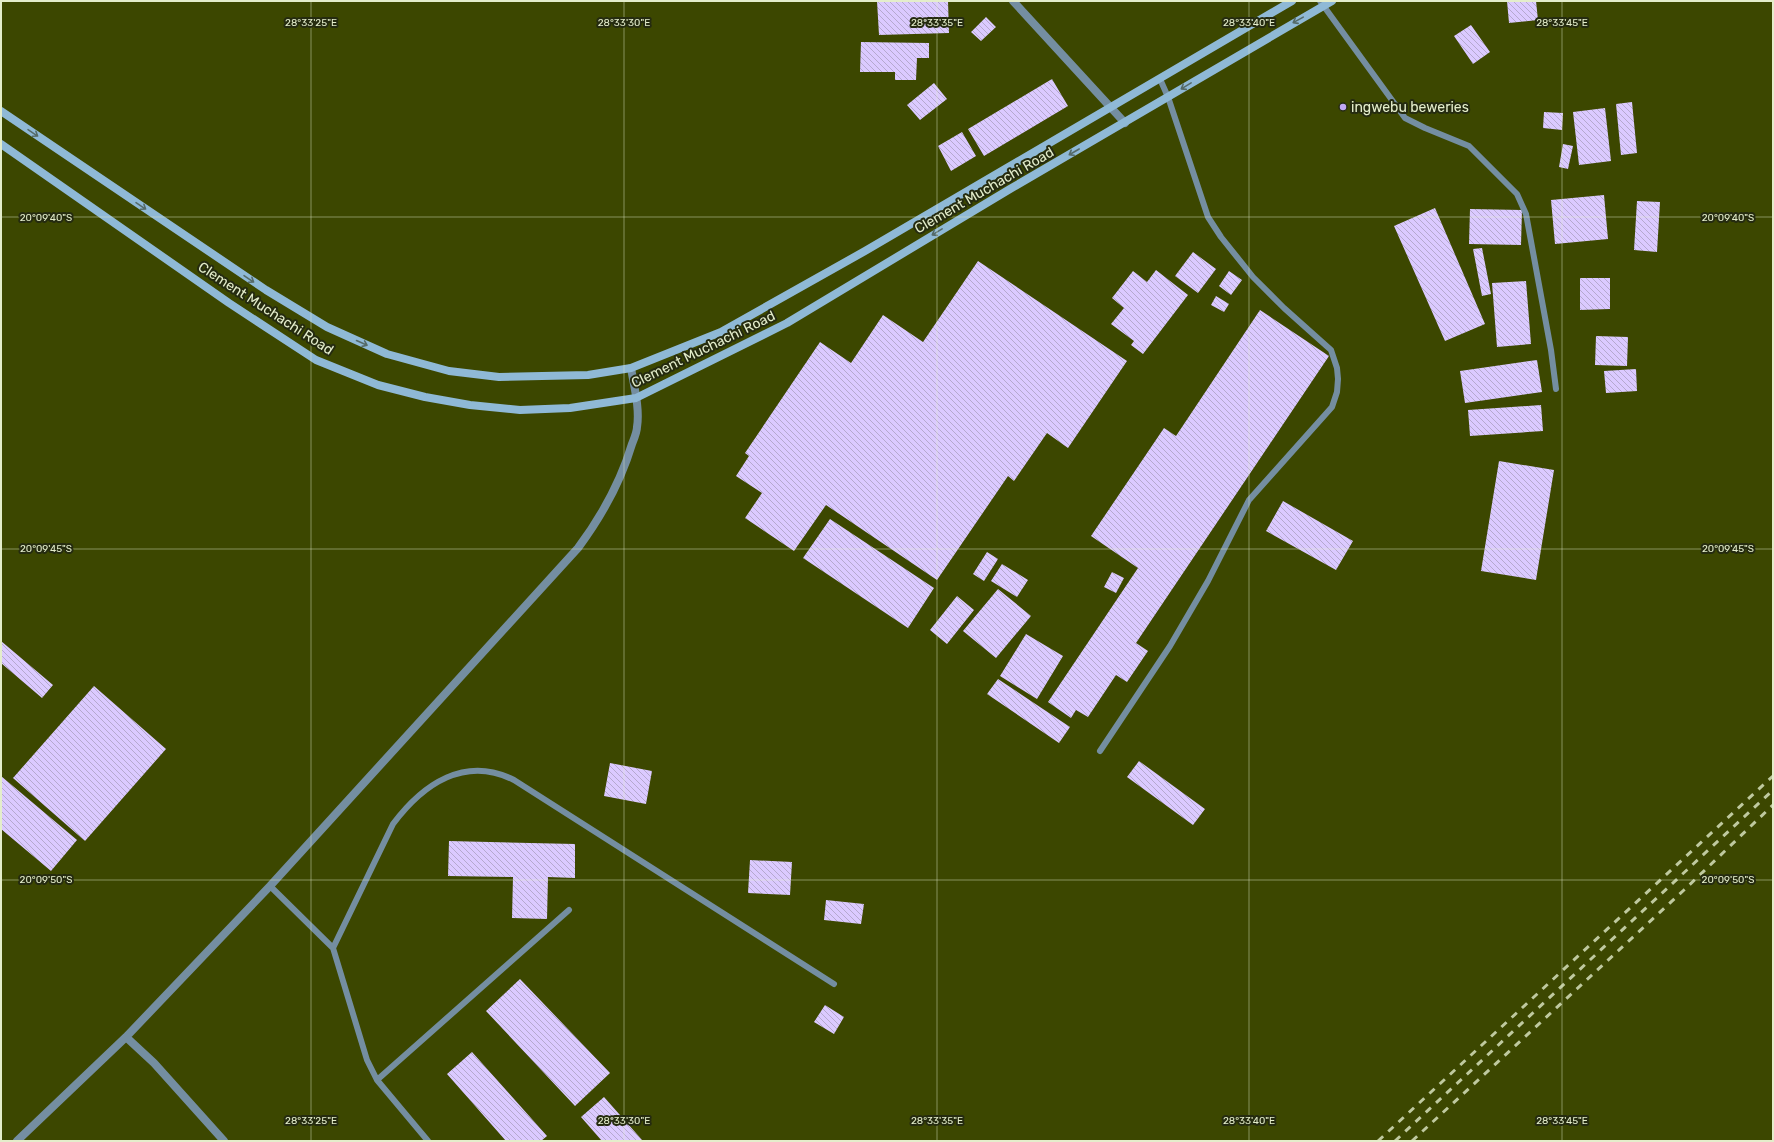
<svg xmlns="http://www.w3.org/2000/svg" width="1774" height="1142" font-family="Rubik,sans-serif">
	<style>
		.building { fill: url(#building-back-hatch) }
		.lines { fill: none; stroke-linecap: round; stroke-linejoin: round }
		.lane { stroke: #748ea1; stroke-width: 6 }
		.street { stroke: #748ea1; stroke-width: 8 }
		.secondary { stroke: #8fb9d6; stroke-width: 8 }
		.rail { stroke: #bfc99f; stroke-width: 3; stroke-dasharray: 7 7; stroke-linecap: butt }
		.oneway { stroke: #556b69 }
		.ticks { fill: none; stroke: #e4edcb; stroke-width: 1; stroke-opacity: 0.45 }
		.poi-dot { fill: #c1a8f3; stroke: #252b10; stroke-width: 1.5 }
		.labels { text-anchor: middle; stroke-width: 4; stroke-linejoin: round; paint-order: stroke }
		.poi-label { font-size: 14px; fill: #e4edcb; stroke: #252b10; text-anchor: start }
		.street-label { font-size: 14px; fill: #e4edcb; stroke: #252b10 }
		.ticks-label { font-size: 10px; text-anchor: middle; fill: #e4edcb; stroke: #252b10; stroke-width: 4; stroke-linejoin: round; paint-order: stroke }
	</style>
	<defs>
		<pattern id="building-back-hatch" width="6" height="6" patternUnits="userSpaceOnUse"><rect width="6" height="6" fill="#dbcaff"/><path d="M-1 5l2 2M0 0l6 6M5-1l2 2" fill="none" stroke="#b5a9ce"/></pattern>
	</defs>
	<rect width="100%" height="100%" fill="#3c4700"/>
	<path class="building" d="M 877,1 L 948,1 L 949,33 L 879,35 Z
		M 1507,1 L 1536,1 L 1538,20 L 1509,23 Z
		M 986,17 L 996,27 L 981,41 L 971,32 Z
		M 1471,25 L 1490,52 L 1473,64 L 1454,36 Z
		M 861,42 L 929,43 L 929,58 L 917,58 L 916,80 L 895,80 L 895,72 L 860,72 Z
		M 1052,79 L 1068,106 L 984,156 L 968,129 Z
		M 934,83 L 947,99 L 920,120 L 907,105 Z
		M 1632,102 L 1637,153 L 1621,155 L 1616,104 Z
		M 1605,108 L 1611,161 L 1579,165 L 1573,112 Z
		M 1544,112 L 1563,113 L 1562,130 L 1543,128 Z
		M 962,132 L 976,156 L 951,171 L 938,146 Z
		M 1563,144 L 1573,146 L 1568,169 L 1559,167 Z
		M 1604,195 L 1608,239 L 1555,244 L 1551,200 Z
		M 1637,201 L 1660,202 L 1657,252 L 1634,250 Z
		M 1435,208 L 1485,324 L 1445,341 L 1394,226 Z
		M 1470,209 L 1522,210 L 1521,245 L 1469,244 Z
		M 1482,248 L 1491,294 L 1482,296 L 1473,249 Z
		M 1193,252 L 1216,269 L 1198,293 L 1175,276 Z
		M 978,261 L 1127,361 L 1068,448 L 1047,433 L 1014,481 L 1008,476 L 937,580 L 826,505 L 794,551 L 745,518 L 762,493 L 736,476 L 749,456 L 745,453 L 820,342 L 851,363 L 883,315 L 923,342 Z
		M 1156,270 L 1188,295 L 1143,354 L 1131,345 L 1134,341 L 1111,324 L 1124,308 L 1112,298 L 1133,271 L 1147,282 Z
		M 1229,271 L 1242,280 L 1231,295 L 1219,286 Z
		M 1580,278 L 1610,278 L 1610,309 L 1580,310 Z
		M 1526,281 L 1531,344 L 1497,347 L 1492,283 Z
		M 1216,296 L 1229,304 L 1224,312 L 1211,305 Z
		M 1260,310 L 1329,356 L 1136,643 L 1148,651 L 1127,682 L 1116,675 L 1088,717 L 1076,710 L 1071,718 L 1048,702 L 1138,568 L 1091,536 L 1164,428 L 1176,436 Z
		M 1596,336 L 1628,337 L 1627,366 L 1595,365 Z
		M 1537,360 L 1542,392 L 1465,403 L 1460,371 Z
		M 1636,369 L 1637,391 L 1606,393 L 1604,371 Z
		M 1541,405 L 1543,431 L 1470,436 L 1468,410 Z
		M 1499,461 L 1554,470 L 1536,580 L 1481,571 Z
		M 1283,501 L 1353,541 L 1336,570 L 1266,531 Z
		M 830,519 L 934,588 L 908,628 L 803,558 Z
		M 987,552 L 998,559 L 984,581 L 973,574 Z
		M 1002,564 L 1028,580 L 1017,597 L 991,581 Z
		M 1112,572 L 1124,578 L 1116,593 L 1104,587 Z
		M 998,589 L 1031,616 L 996,658 L 963,631 Z
		M 957,596 L 974,610 L 947,644 L 930,630 Z
		M 1026,634 L 1063,656 L 1037,699 L 1000,676 Z
		M 1,641 L 53,685 L 42,698 L 1,663 Z
		M 998,679 L 1070,727 L 1059,743 L 987,694 Z
		M 94,686 L 166,749 L 85,841 L 13,778 Z
		M 1139,761 L 1205,809 L 1193,825 L 1127,777 Z
		M 610,763 L 652,771 L 646,804 L 604,796 Z
		M 1,776 L 77,840 L 51,871 L 1,829 Z
		M 449,841 L 575,844 L 575,878 L 548,877 L 547,919 L 512,918 L 513,877 L 448,876 Z
		M 750,860 L 792,862 L 790,895 L 748,893 Z
		M 826,900 L 864,904 L 861,924 L 824,920 Z
		M 520,979 L 610,1073 L 575,1106 L 486,1011 Z
		M 825,1005 L 844,1017 L 834,1034 L 814,1022 Z
		M 472,1052 L 547,1136 L 541,1141 L 506,1141 L 447,1074 Z
		M 604,1097 L 643,1141 L 602,1141 L 581,1117 Z"/>
	<g class="lines">
		<path class="lane" d="M 1320,1 L 1405,118 L 1425,128 L 1469,146 L 1517,194 L 1526,214 L 1551,350 L 1556,389
			M 1100,751 L 1170,646 L 1208,581 L 1249,500 L 1332,407 L 1337,392 L 1338,379 L 1337,368 L 1331,350 L 1284,308 L 1253,277 L 1221,237 L 1208,217 L 1168,97 L 1160,79
			M 270,886 L 333,948 L 367,1060 L 377,1080 L 428,1141
			M 333,948 L 393,824 C 423,784 465,755 514,780 L 834,984
			M 377,1080 L 569,910"/>
		<path class="street" d="M 1013,1 L 1125,123
			M 126,1037 L 154,1063 L 224,1141
			M 17,1141 L 126,1037 L 270,886 L 578,548 C 601,517 621,481 632,444 C 634,439 637,432 637,427 C 640,409 634,386 631,368"/>
		<path class="secondary" d="M 1,111 L 266,290 L 327,327 L 387,354 L 449,371 L 499,377 L 588,375 L 631,368 L 721,332 L 865,251 L 1292,1
			M 1,144 L 229,303 L 316,360 L 378,385 L 425,397 L 470,405 L 520,410 L 570,408 L 636,398 L 787,323 L 1010,189 L 1332,1"/>
		<path class="rail" d="M 1378,1141 L 1773,776
			M 1395,1141 L 1773,790
			M 1412,1141 L 1684,890 L 1773,805"/>
	</g>
	<defs><path id="oneway-shaft" d="M-6 0H5M1.5-3L5.5 0L1.5 3" fill="none" stroke-width="1.6" stroke-linecap="round" stroke-linejoin="round"/></defs>
	<g class="oneway">
		<use href="#oneway-shaft" transform="translate(1298 20) rotate(151)"/>
		<use href="#oneway-shaft" transform="translate(1186 86) rotate(149)"/>
		<use href="#oneway-shaft" transform="translate(33 133) rotate(34)"/>
		<use href="#oneway-shaft" transform="translate(1074 152) rotate(150)"/>
		<use href="#oneway-shaft" transform="translate(141 206) rotate(34)"/>
		<use href="#oneway-shaft" transform="translate(937 232) rotate(149)"/>
		<use href="#oneway-shaft" transform="translate(249 279) rotate(34)"/>
		<use href="#oneway-shaft" transform="translate(362 343) rotate(24)"/>
	</g>
	<path class="ticks" d="M 311,1 L 311,1141M 624,1 L 624,1141M 937,1 L 937,1141M 1249,1 L 1249,1141M 1562,1 L 1562,1141M 1,217 L 1773,217M 1,549 L 1773,549M 1,880 L 1773,880"/>
	<circle class="poi-dot" cx="1343" cy="107" r="4"/>
	<g class="labels">
		<g class="poi-label">
			<text x="1351" y="112">ingwebu beweries</text>
		</g>
		<g class="street-label">
			<text transform="translate(984 190) rotate(-30)" y="5">Clement Muchachi Road</text>
			<text transform="translate(266 308) rotate(33)" y="5">Clement Muchachi Road</text>
			<text transform="translate(703 349) rotate(-26)" y="5">Clement Muchachi Road</text>
		</g>
	</g>
	<g class="ticks-label">
		<text x="311" y="26">28°33'25"E</text>
		<text x="624" y="26">28°33'30"E</text>
		<text x="937" y="26">28°33'35"E</text>
		<text x="1249" y="26">28°33'40"E</text>
		<text x="1562" y="26">28°33'45"E</text>
		<text x="46" y="221">20°09'40"S</text>
		<text x="1728" y="221">20°09'40"S</text>
		<text x="46" y="552">20°09'45"S</text>
		<text x="1728" y="552">20°09'45"S</text>
		<text x="46" y="883">20°09'50"S</text>
		<text x="1728" y="883">20°09'50"S</text>
		<text x="311" y="1124">28°33'25"E</text>
		<text x="624" y="1124">28°33'30"E</text>
		<text x="937" y="1124">28°33'35"E</text>
		<text x="1249" y="1124">28°33'40"E</text>
		<text x="1562" y="1124">28°33'45"E</text>
	</g>
	<rect width="1774" height="1142" fill="none" stroke="#e4edcb" stroke-width="4"/>
</svg>
